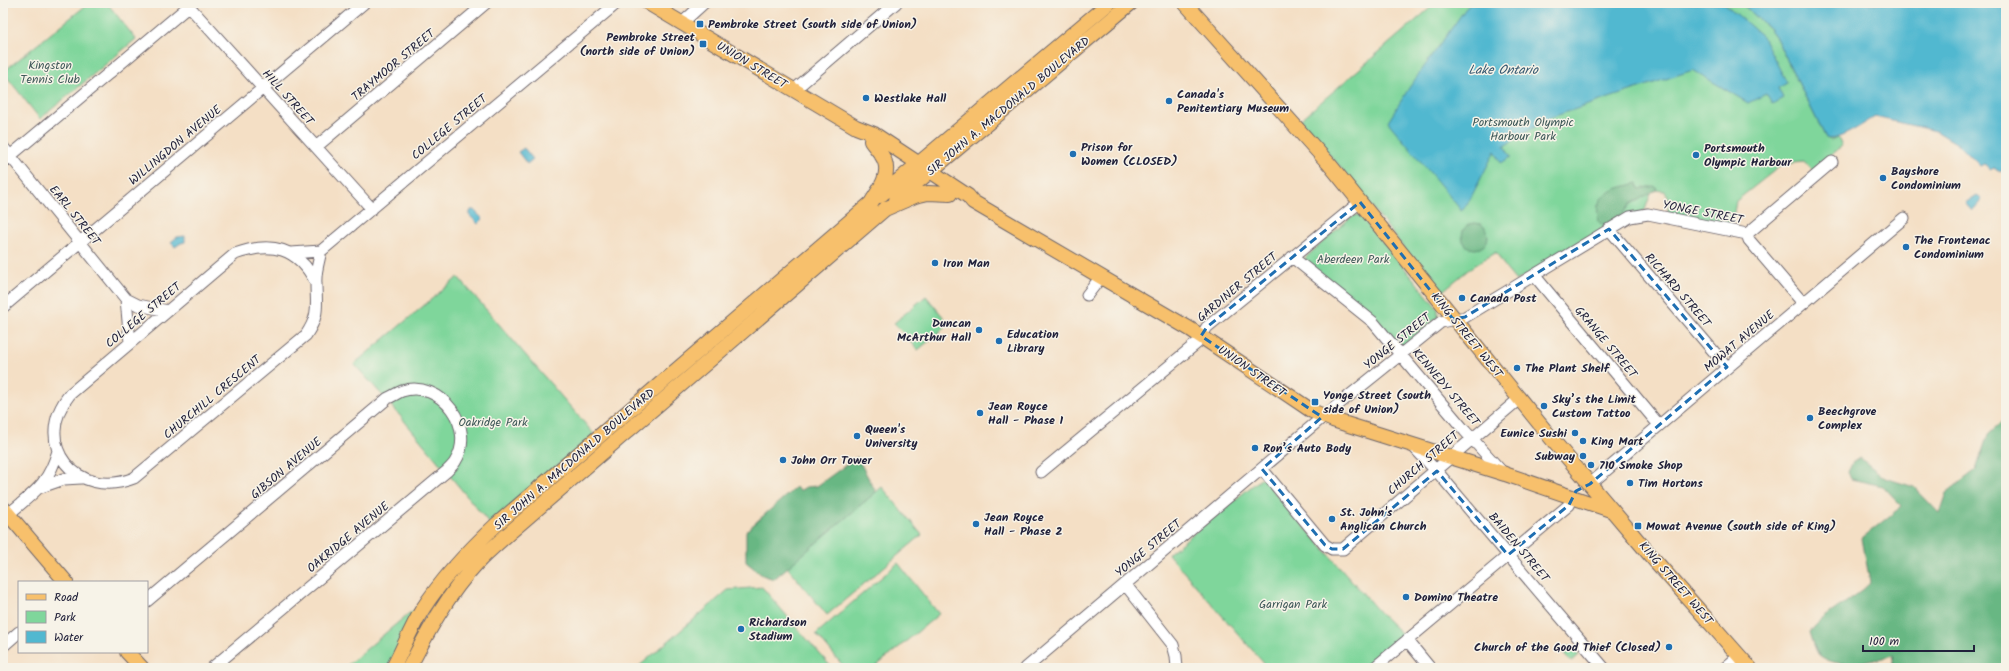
<svg xmlns="http://www.w3.org/2000/svg" width="2009" height="671" font-family="Kalam,sans-serif">
	<style>
		.green { fill: #7fd69b; stroke: #507c6b }
		.forest { fill: #67b783; stroke: #446c5f }
		.water { fill: #51b8d0; stroke: #3a6d86 }
		.lines { fill: none; stroke-linecap: round; stroke-linejoin: round }
		.minor-casing { stroke: #6c646b; stroke-width: 13 }
		.major-casing { stroke: #6c646b; stroke-width: 16 }
		.minor { stroke: #fff; stroke-width: 11 }
		.major { stroke: #f7c06c; stroke-width: 14 }
		.marked { fill: none; stroke: #1f6fb2; stroke-width: 3; stroke-dasharray: 8 5; stroke-linejoin: round }
		.poi-dot { fill: #1f6fb2; stroke: #f7f3e8; stroke-width: 1.5 }
		.labels { text-anchor: middle; stroke-width: 3; stroke-linejoin: round; paint-order: stroke }
		.poi-label { font-size: 12px; font-weight: bold; fill: #22223b; stroke: #f7f3e8; text-anchor: start }
		.park-label { font-size: 12px; fill: #3e5858; stroke: #f7f3e8 }
		.street-label { font-size: 12px; fill: #22223b; stroke: #f7f3e8 }
		.water-label { font-size: 13px; font-style: italic; fill: #32566f; stroke: #f7f3e8 }
	</style>
	<rect width="100%" height="100%" fill="#f7f3e8"/>
	<filter id="ink" filterUnits="userSpaceOnUse"><feTurbulence type="fractalNoise" baseFrequency=".025" numOctaves="2"/><feDisplacementMap in="SourceGraphic" scale="8" xChannelSelector="R" yChannelSelector="G"/><feConvolveMatrix kernelMatrix="1 2 1 2 8 2 1 2 1" color-interpolation-filters="sRGB"/></filter>
	<filter id="wash" filterUnits="userSpaceOnUse"><feTurbulence type="fractalNoise" baseFrequency=".012" numOctaves="4" result="noise"/><feDisplacementMap in="SourceGraphic" scale="16" xChannelSelector="R" yChannelSelector="G"/><feGaussianBlur stdDeviation="0.9" result="paint"/><feColorMatrix in="noise" values="0 0 0 0 0 0 0 0 0 0 0 0 0 0 0 0 0 1.4 0 .05"/><feComposite in="paint" operator="in"/></filter>
	<g filter="url(#wash)">
		<rect width="100%" height="100%" fill="#f4dfc5"/>
		<path class="green" d="M 89,3 L 107,3 L 136,39 L 40,119 L 3,72 Z
			M 1436,3 L 1741,3 L 1769,28 L 1775,36 L 1826,138 L 1831,140 L 1838,138 L 1842,146 L 1813,171 L 1804,161 L 1784,163 L 1736,201 L 1732,224 L 1668,213 L 1669,198 L 1665,191 L 1652,190 L 1645,210 L 1516,281 L 1506,269 L 1496,252 L 1473,266 L 1439,294 L 1352,181 L 1300,120 Z
			M 1356,215 L 1360,216 L 1383,243 L 1385,244 L 1438,309 L 1438,317 L 1402,346 L 1307,263 L 1305,258 L 1352,216 Z
			M 458,277 L 594,434 L 490,524 L 391,405 L 354,364 Z
			M 926,296 L 949,324 L 918,350 L 894,323 Z
			M 1262,478 L 1380,613 L 1403,635 L 1365,668 L 1268,668 L 1168,554 Z
			M 882,487 L 922,535 L 827,615 L 787,567 Z
			M 898,563 L 939,614 L 874,668 L 845,668 L 816,634 Z
			M 762,587 L 832,668 L 637,668 L 728,590 Z
			M 418,609 L 387,668 L 344,668 L 408,614 Z
			M 1570,645 L 1579,655 L 1571,662 L 1563,652 Z"/>
		<path class="forest" d="M 1638,183 L 1639,189 L 1654,186 L 1657,188 L 1656,190 L 1631,204 L 1624,213 L 1606,224 L 1603,225 L 1599,222 C 1591,192 1615,189 1638,183 Z
			M1462 236a13 13 0 1 1 26 0a13 13 0 1 1-26 0Z
			M 2006,418 L 2006,668 L 1892,668 L 1894,655 C 1870,661 1840,671 1819,655 C 1815,650 1812,638 1810,632 C 1826,611 1852,602 1870,583 L 1862,538 L 1902,506 L 1883,486 L 1851,479 L 1848,472 L 1853,462 L 1860,458 L 1885,478 L 1914,487 L 1939,513 L 1946,493 L 1976,470 L 1988,434 Z
			M 857,457 L 876,492 L 774,579 L 762,575 L 746,562 L 746,531 L 796,487 L 799,491 L 806,487 L 817,486 Z"/>
		<path class="water" d="M 1472,3 L 1724,3 L 1763,37 L 1787,83 L 1778,88 L 1783,98 L 1772,104 L 1766,94 L 1748,103 L 1693,70 L 1549,118 L 1504,146 L 1511,157 L 1501,163 L 1495,151 L 1467,205 L 1461,210 L 1388,122 L 1409,88 L 1466,8 Z
			M 1741,3 L 2006,3 L 2006,135 L 2004,137 L 2006,139 L 2006,170 L 2004,169 L 2001,172 L 1994,167 L 1992,169 L 1985,164 L 1980,166 L 1959,145 L 1936,131 L 1875,117 C 1864,123 1837,143 1826,138 L 1775,36 L 1769,28 Z
			M 524,148 L 533,159 L 527,164 L 518,152 Z
			M 1977,195 L 1982,200 L 1972,211 L 1965,203 Z
			M 471,210 L 474,210 L 483,219 L 478,224 L 469,215 Z
			M 185,236 L 185,242 L 181,243 L 175,247 L 171,242 L 177,237 Z"/>
	</g>
	<g filter="url(#ink)">
		<g class="lines">
			<g class="minor-casing">
				<path id="minor" d="M 186,3 L 372,209
					M 682,23 L 704,3
					M 794,90 L 896,3
					M 3,147 L 126,299 L 138,305 L 168,311
					M 316,147 L 486,3
					M 3,162 L 189,6
					M 1609,229 L 1727,367
					M 1747,234 L 1832,162
					M 1747,234 L 1749,240 L 1803,303
					M 291,253 L 321,251 L 617,3
					M 1292,257 L 1373,322 L 1465,431 L 1504,474
					M 1534,275 L 1659,425
					M 316,283 C 298,247 271,241 235,254 L 70,394 C 30,443 76,501 134,478 L 306,335 C 320,314 316,306 316,283 C 315,272 319,261 321,251
					M 1087,295 L 1101,277
					M 126,299 L 130,343
					M 3,307 L 364,3
					M 1412,445 L 1440,475 L 1604,668
					M 1262,469 L 1325,545 L 1332,549 L 1343,549 L 1519,399
					M 1041,472 L 1197,343 L 1207,327 L 1360,202
					M 1590,484 L 1904,218
					M 41,487 L 64,479 L 81,478
					M 3,519 C 30,494 47,489 58,451
					M 1125,584 L 1173,645 L 1176,656 L 1177,668
					M 147,601 L 388,398 C 393,396 397,393 402,391 C 441,379 477,428 455,462 C 453,465 450,468 447,471 L 212,668
					M 1407,640 L 1430,668
					M 3,646 L 19,632
					M 1026,668 L 1324,416 L 1441,322 L 1465,317 L 1630,217 L 1648,214 L 1747,234
					M 1374,668 L 1569,505 L 1573,497
					M 1725,668 L 1739,656"/>
			</g>
			<g class="major-casing">
				<path id="major" d="M 648,3 L 856,127 L 874,134 L 968,196 L 973,202 L 1190,329 L 1312,411 L 1333,420 L 1505,474 L 1613,511
					M 1185,3 L 1330,165 L 1556,444 L 1650,555 L 1750,668
					M 880,196 L 1109,3
					M 896,200 L 1131,3
					M 3,508 L 66,582
					M 127,652 L 142,668
					M 393,668 C 403,649 411,628 422,610 C 443,577 469,550 497,524 L 871,203 C 878,191 890,177 885,162 C 883,155 875,147 871,141
					M 409,668 C 428,631 448,594 477,563 C 486,553 498,543 508,534 L 885,209 L 915,196 L 928,193 L 950,194"/>
			</g>
			<use href="#minor" class="minor"/>
			<use href="#major" class="major"/>
		</g>
	</g>
	<path class="marked" d="M 1360,202 L 1453,319 L 1465,317 L 1609,229 L 1727,367 L 1590,484 L 1576,491 L 1569,505 L 1508,555 L 1437,471 L 1343,549 L 1332,549 L 1325,545 L 1262,469 L 1322,417 L 1201,336 L 1207,327 Z"/>
	<g class="poi-dot">
		<rect x="696" y="20" width="8" height="8" rx="2"/>
		<rect x="699" y="40" width="8" height="8" rx="2"/>
		<circle cx="866" cy="98" r="4"/>
		<circle cx="1169" cy="101" r="4"/>
		<circle cx="1073" cy="154" r="4"/>
		<circle cx="1696" cy="155" r="4"/>
		<circle cx="1883" cy="178" r="4"/>
		<circle cx="1906" cy="247" r="4"/>
		<circle cx="935" cy="263" r="4"/>
		<circle cx="1462" cy="298" r="4"/>
		<circle cx="979" cy="330" r="4"/>
		<circle cx="999" cy="341" r="4"/>
		<circle cx="1517" cy="368" r="4"/>
		<rect x="1311" y="398" width="8" height="8" rx="2"/>
		<circle cx="1544" cy="406" r="4"/>
		<circle cx="980" cy="413" r="4"/>
		<circle cx="1810" cy="418" r="4"/>
		<circle cx="1575" cy="433" r="4"/>
		<circle cx="857" cy="436" r="4"/>
		<circle cx="1583" cy="441" r="4"/>
		<circle cx="1255" cy="448" r="4"/>
		<circle cx="1583" cy="456" r="4"/>
		<circle cx="783" cy="460" r="4"/>
		<circle cx="1591" cy="465" r="4"/>
		<circle cx="1630" cy="483" r="4"/>
		<circle cx="1332" cy="519" r="4"/>
		<circle cx="976" cy="524" r="4"/>
		<rect x="1634" y="522" width="8" height="8" rx="2"/>
		<circle cx="1406" cy="597" r="4"/>
		<circle cx="741" cy="629" r="4"/>
		<circle cx="1669" cy="647" r="4"/>
	</g>
	<g class="labels">
		<g class="poi-label">
			<text x="708" y="28">Pembroke Street (south side of Union)</text>
			<text x="695" y="41" text-anchor="end">Pembroke Street<tspan x="695" dy="14">(north side of Union)</tspan></text>
			<text x="1177" y="98">Canada's<tspan x="1177" dy="14">Penitentiary Museum</tspan></text>
			<text x="874" y="102">Westlake Hall</text>
			<text x="1081" y="151">Prison for<tspan x="1081" dy="14">Women (CLOSED)</tspan></text>
			<text x="1704" y="152">Portsmouth<tspan x="1704" dy="14">Olympic Harbour</tspan></text>
			<text x="1891" y="175">Bayshore<tspan x="1891" dy="14">Condominium</tspan></text>
			<text x="1914" y="244">The Frontenac<tspan x="1914" dy="14">Condominium</tspan></text>
			<text x="943" y="267">Iron Man</text>
			<text x="1470" y="302">Canada Post</text>
			<text x="971" y="327" text-anchor="end">Duncan<tspan x="971" dy="14">McArthur Hall</tspan></text>
			<text x="1007" y="338">Education<tspan x="1007" dy="14">Library</tspan></text>
			<text x="1525" y="372">The Plant Shelf</text>
			<text x="1323" y="399">Yonge Street (south<tspan x="1323" dy="14">side of Union)</tspan></text>
			<text x="1552" y="403">Sky’s the Limit<tspan x="1552" dy="14">Custom Tattoo</tspan></text>
			<text x="988" y="410">Jean Royce<tspan x="988" dy="14">Hall - Phase 1</tspan></text>
			<text x="1818" y="415">Beechgrove<tspan x="1818" dy="14">Complex</tspan></text>
			<text x="865" y="433">Queen's<tspan x="865" dy="14">University</tspan></text>
			<text x="1567" y="437" text-anchor="end">Eunice Sushi</text>
			<text x="1591" y="445">King Mart</text>
			<text x="1263" y="452">Ron’s Auto Body</text>
			<text x="1575" y="460" text-anchor="end">Subway</text>
			<text x="791" y="464">John Orr Tower</text>
			<text x="1599" y="469">710 Smoke Shop</text>
			<text x="1638" y="487">Tim Hortons</text>
			<text x="1340" y="516">St. John's<tspan x="1340" dy="14">Anglican Church</tspan></text>
			<text x="984" y="521">Jean Royce<tspan x="984" dy="14">Hall - Phase 2</tspan></text>
			<text x="1646" y="530">Mowat Avenue (south side of King)</text>
			<text x="1414" y="601">Domino Theatre</text>
			<text x="749" y="626">Richardson<tspan x="749" dy="14">Stadium</tspan></text>
			<text x="1661" y="651" text-anchor="end">Church of the Good Thief (Closed)</text>
		</g>
		<g class="park-label">
			<text x="50" y="69">Kingston<tspan x="50" dy="14">Tennis Club</tspan></text>
			<text x="1523" y="126">Portsmouth Olympic<tspan x="1523" dy="14">Harbour Park</tspan></text>
			<text x="1353" y="263">Aberdeen Park</text>
			<text x="493" y="426">Oakridge Park</text>
			<text x="1293" y="608">Garrigan Park</text>
		</g>
		<g class="street-label">
			<text transform="translate(393 65) rotate(-40)" y="4">TRAYMOOR STREET</text>
			<text transform="translate(752 65) rotate(31)" y="4">UNION STREET</text>
			<text transform="translate(288 97) rotate(48)" y="4">HILL STREET</text>
			<text transform="translate(1008 106) rotate(-40)" y="4">SIR JOHN A. MACDONALD BOULEVARD</text>
			<text transform="translate(449 127) rotate(-40)" y="4">COLLEGE STREET</text>
			<text transform="translate(175 145) rotate(-40)" y="4">WILLINGDON AVENUE</text>
			<text transform="translate(1703 212) rotate(11)" y="4">YONGE STREET</text>
			<text transform="translate(75 215) rotate(51)" y="4">EARL STREET</text>
			<text transform="translate(1237 287) rotate(-40)" y="4">GARDINER STREET</text>
			<text transform="translate(1678 290) rotate(49)" y="4">RICHARD STREET</text>
			<text transform="translate(143 315) rotate(-40)" y="4">COLLEGE STREET</text>
			<text transform="translate(1467 335) rotate(51)" y="4">KING STREET WEST</text>
			<text transform="translate(1397 341) rotate(-39)" y="4">YONGE STREET</text>
			<text transform="translate(1739 341) rotate(-40)" y="4">MOWAT AVENUE</text>
			<text transform="translate(1606 342) rotate(50)" y="4">GRANGE STREET</text>
			<text transform="translate(1252 371) rotate(35)" y="4">UNION STREET</text>
			<text transform="translate(1446 387) rotate(50)" y="4">KENNEDY STREET</text>
			<text transform="translate(212 397) rotate(-40)" y="4">CHURCHILL CRESCENT</text>
			<text transform="translate(574 459) rotate(-41)" y="4">SIR JOHN A. MACDONALD BOULEVARD</text>
			<text transform="translate(1423 463) rotate(-41)" y="4">CHURCH STREET</text>
			<text transform="translate(286 468) rotate(-40)" y="4">GIBSON AVENUE</text>
			<text transform="translate(348 537) rotate(-40)" y="4">OAKRIDGE AVENUE</text>
			<text transform="translate(1519 547) rotate(50)" y="4">BAIDEN STREET</text>
			<text transform="translate(1148 548) rotate(-40)" y="4">YONGE STREET</text>
			<text transform="translate(1676 583) rotate(49)" y="4">KING STREET WEST</text>
		</g>
		<g class="water-label">
			<text x="1503" y="74">Lake Ontario</text>
		</g>
	</g>
	<rect width="2009" height="671" fill="none" stroke="#f7f3e8" stroke-width="16"/>
	<rect x="18" y="581" width="130" height="72" fill="#f7f3e8" stroke="#a29fa3"/>
	<rect x="26" y="594" width="20" height="6" fill="#f7c06c" stroke="#a29fa3"/>
	<text x="54" y="601" font-size="12" fill="#22223b">Road</text>
	<rect x="26" y="611" width="20" height="12" fill="#7fd69b" stroke="#a29fa3"/>
	<text x="54" y="621" font-size="12" fill="#22223b">Park</text>
	<rect x="26" y="631" width="20" height="12" fill="#51b8d0" stroke="#a29fa3"/>
	<text x="54" y="641" font-size="12" fill="#22223b">Water</text>
	<path d="M1863 645v6h111v-6" fill="none" stroke="#22223b" stroke-width="2"/>
	<text x="1869" y="645" font-size="12" fill="#22223b" stroke="#f7f3e8" stroke-width="3" paint-order="stroke">100 m</text>
</svg>
